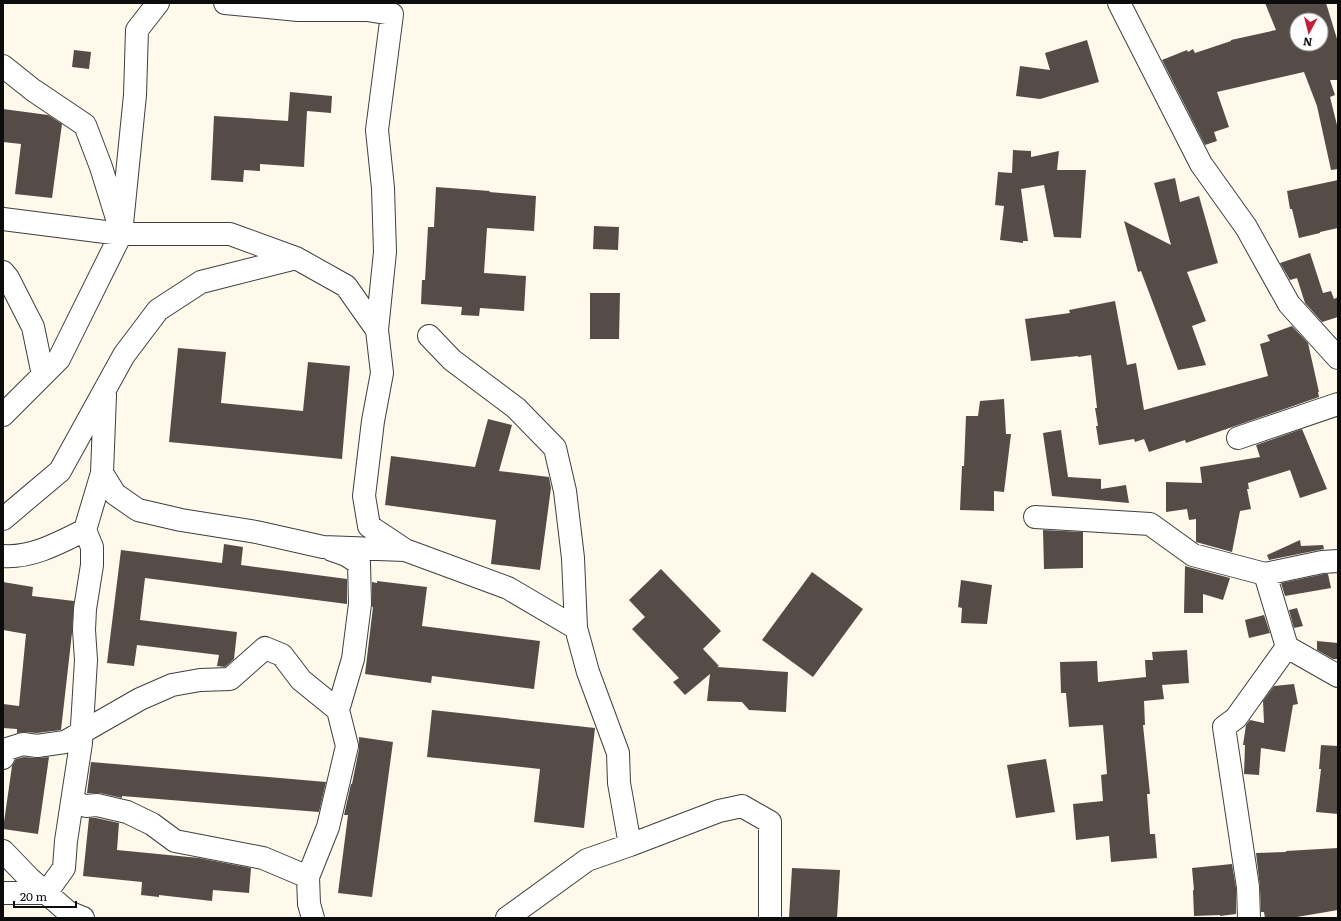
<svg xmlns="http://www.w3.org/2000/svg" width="1341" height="921" font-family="Literata,serif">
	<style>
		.building { fill: #554c48; fill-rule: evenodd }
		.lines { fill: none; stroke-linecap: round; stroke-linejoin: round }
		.minor-casing { stroke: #3f3f3f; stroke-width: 24 }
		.minor { stroke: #fff; stroke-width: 22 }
	</style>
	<rect width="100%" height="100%" fill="#fff9ec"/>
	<path class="building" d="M 1265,3 L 1326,3 L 1338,42 L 1338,80 L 1330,80 L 1335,95 L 1330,97 L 1338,129 L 1338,169 L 1331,170 L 1317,106 L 1304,72 L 1217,92 L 1229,127 L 1214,132 L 1217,141 L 1205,145 L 1162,60 L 1187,50 L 1188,52 L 1193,49 L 1195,53 L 1231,41 L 1231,40 L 1276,30 ZM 1297,20 L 1321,20 L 1321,44 L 1297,44 Z
		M 1087,40 L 1099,82 L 1040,99 L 1016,96 L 1020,66 L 1050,70 L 1045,53 Z
		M 74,50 L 91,52 L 89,69 L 72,67 Z
		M 290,92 L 332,96 L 331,113 L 307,111 L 304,167 L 260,164 L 260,171 L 244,170 L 243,182 L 211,180 L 214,116 L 288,121 Z
		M 3,109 L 48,115 L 62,124 L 52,198 L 15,194 L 21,144 L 3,142 Z
		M 1013,150 L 1031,151 L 1031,157 L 1059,151 L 1057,170 L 1086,170 L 1081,238 L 1054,237 L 1044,185 L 1021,189 L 1028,241 L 1023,241 L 1023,243 L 1000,240 L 1004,206 L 995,205 L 998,172 L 1012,173 Z
		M 1175,178 L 1180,202 L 1199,196 L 1218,263 L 1187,272 L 1206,321 L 1192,326 L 1206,365 L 1178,370 L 1141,271 L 1138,272 L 1124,221 L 1171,245 L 1154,183 Z
		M 1338,180 L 1338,228 L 1320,232 L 1320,233 L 1299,238 L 1292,209 L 1290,209 L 1287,191 Z
		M 436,187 L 490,191 L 489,192 L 536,196 L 534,231 L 487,228 L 484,273 L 526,276 L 524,311 L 480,308 L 479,316 L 461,315 L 462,307 L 421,304 L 422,280 L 425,280 L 428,227 L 434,227 Z
		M 594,226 L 619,227 L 618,250 L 593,249 Z
		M 1310,253 L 1323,293 L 1331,291 L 1334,299 L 1338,297 L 1338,317 L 1322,322 L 1305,303 L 1297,278 L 1290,280 L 1280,263 Z
		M 590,293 L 620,293 L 619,339 L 590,339 Z
		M 1115,301 L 1127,365 L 1136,363 L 1144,410 L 1268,376 L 1260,344 L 1270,341 L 1267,335 L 1292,326 L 1308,343 L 1319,392 L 1318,392 L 1319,397 L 1186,443 L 1185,440 L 1149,452 L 1144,439 L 1135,442 L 1134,439 L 1099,445 L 1096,426 L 1098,426 L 1095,408 L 1097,408 L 1091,355 L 1078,357 L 1078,356 L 1031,361 L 1025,319 L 1070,313 L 1069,310 Z
		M 178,348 L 226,352 L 221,403 L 303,411 L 308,362 L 350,366 L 342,459 L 169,442 Z
		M 1004,399 L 1006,434 L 1011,434 L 1004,492 L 994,491 L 994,511 L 960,510 L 962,466 L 964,466 L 966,416 L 978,416 L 980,401 Z
		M 488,419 L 512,425 L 499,471 L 549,477 L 551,488 L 540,570 L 491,564 L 496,520 L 385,505 L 391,456 L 475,467 Z
		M 1302,429 L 1327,489 L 1300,498 L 1290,470 L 1248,483 L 1249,489 L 1247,489 L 1251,509 L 1240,511 L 1232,552 L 1196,542 L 1196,519 L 1189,520 L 1187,509 L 1166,512 L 1166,482 L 1202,483 L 1200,467 L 1260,457 L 1256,445 Z
		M 1061,430 L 1068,477 L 1101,479 L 1101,489 L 1126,485 L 1129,503 L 1052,496 L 1043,433 Z
		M 1043,530 L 1083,532 L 1083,568 L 1044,569 Z
		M 1300,540 L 1301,546 L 1323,545 L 1324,549 L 1269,560 L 1267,555 Z
		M 224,544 L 243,547 L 241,565 L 347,579 L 347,604 L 145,578 L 140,620 L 237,632 L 234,659 L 225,667 L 217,666 L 219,655 L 137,645 L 134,666 L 107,663 L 121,550 L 222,563 Z
		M 1185,566 L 1230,578 L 1223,600 L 1203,594 L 1203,613 L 1184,613 Z
		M 661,569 L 721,631 L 703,649 L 719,666 L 717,667 L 788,672 L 786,712 L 749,710 L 742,702 L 707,701 L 710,674 L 685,695 L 673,682 L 679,678 L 632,629 L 645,617 L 629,600 Z
		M 812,572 L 863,609 L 813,677 L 762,640 Z
		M 1324,574 L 1328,574 L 1331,588 L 1285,596 L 1281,583 Z
		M 961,580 L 992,585 L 987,624 L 961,623 L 962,608 L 958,607 Z
		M 377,581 L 427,587 L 422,626 L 540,641 L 534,689 L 432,676 L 431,683 L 365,674 L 373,607 L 372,607 L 372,582 L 377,583 Z
		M 3,582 L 33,587 L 32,596 L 74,601 L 72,633 L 61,730 L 37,733 L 24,732 L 17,733 L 17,729 L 3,728 L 3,704 L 19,706 L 26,634 L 3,630 Z
		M 1297,608 L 1303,626 L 1294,628 L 1289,610 Z
		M 1264,615 L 1270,633 L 1249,638 L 1245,620 Z
		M 1317,641 L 1338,643 L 1338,659 L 1333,659 L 1317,650 Z
		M 1187,650 L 1189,683 L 1162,685 L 1164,699 L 1144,701 L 1145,725 L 1143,725 L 1150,794 L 1147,794 L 1150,834 L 1155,834 L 1157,858 L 1111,862 L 1109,836 L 1076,840 L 1073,804 L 1103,801 L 1101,775 L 1107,774 L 1103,725 L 1069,727 L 1066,693 L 1061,693 L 1060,662 L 1097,661 L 1098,682 L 1146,677 L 1145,660 L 1153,660 L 1152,652 Z
		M 1294,684 L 1298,704 L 1293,705 L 1285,752 L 1261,748 L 1259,775 L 1244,774 L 1245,745 L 1243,745 L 1246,725 L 1250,720 L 1264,723 L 1263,701 L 1274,686 Z
		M 432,710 L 595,728 L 584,828 L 534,822 L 540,769 L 427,757 Z
		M 359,737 L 393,742 L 372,897 L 338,893 L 348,815 L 344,815 L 351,784 L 352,784 L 359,749 Z
		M 1321,745 L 1338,746 L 1338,814 L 1316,812 L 1321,769 L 1319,769 Z
		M 24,757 L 35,758 L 49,757 L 38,834 L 3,829 L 12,766 L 16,759 Z
		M 1046,759 L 1055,812 L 1016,818 L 1007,765 Z
		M 91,762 L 326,782 L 319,812 L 122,796 L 122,798 L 100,793 L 87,793 Z
		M 89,818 L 96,818 L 119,823 L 117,850 L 199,858 L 251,868 L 249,893 L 213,890 L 212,901 L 159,895 L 159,897 L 141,895 L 142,882 L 83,876 Z
		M 1338,848 L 1338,910 L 1291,918 L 1265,918 L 1264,912 L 1261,912 L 1260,887 L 1256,853 L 1286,852 L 1286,851 Z
		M 1232,864 L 1236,888 L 1236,914 L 1220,916 L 1220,915 L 1194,916 L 1193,890 L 1194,890 L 1192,868 Z
		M 792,868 L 840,870 L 837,918 L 789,918 Z"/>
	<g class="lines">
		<g class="minor-casing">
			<path id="minor" d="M 225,3 L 298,10 L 367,10 L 392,14 L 377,130 L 383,188 L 385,252 L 377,330 L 382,373 L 373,421 L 364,496 L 369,526 L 405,550 L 508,588 L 576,628 L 588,672 L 618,753 L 619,783 L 630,845
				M 1119,3 L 1201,164 L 1246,227 L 1289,304 L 1338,358
				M 3,66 L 33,90 L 85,125 L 101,167 L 119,225
				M 3,219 L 121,234 L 230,234 L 296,258 L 346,286 L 377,330
				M 3,272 L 8,278 L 33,327 L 43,375
				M 429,336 L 452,360 L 516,408 L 555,448 L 565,491 L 573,558 L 576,628
				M 105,395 L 102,473 L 115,494 L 138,510 L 181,520 L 256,532 L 323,547 L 405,550
				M 3,415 L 59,359 L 121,234 L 135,95 L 137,30 L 158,3
				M 1238,438 L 1338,404
				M 1035,517 L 1150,524 L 1193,555 L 1265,574 L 1322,562 L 1338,561
				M 3,519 L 60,471 L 124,355 L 158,310 L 201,282 L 296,258
				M 332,550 L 346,555 L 359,563 L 360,604 L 353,659 L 338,710
				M 3,556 C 32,558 59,543 85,530 L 102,473
				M 1287,647 L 1338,676
				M 3,758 L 7,749 L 23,744 L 37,746 L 65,742 L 140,699 L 172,685 L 200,680 L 230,679 L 265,648 L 282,655 L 301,680 L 338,710 L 347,746 L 328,827 L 308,877 L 309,904 L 313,918
				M 72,802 L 86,806 L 97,805 L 127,812 L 152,824 L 175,841 L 263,858 L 308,877
				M 3,851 L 29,878 L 68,912 L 83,918
				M 3,893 L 46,893 L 64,868 L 66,841 L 81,743 L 86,660 L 84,630 L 85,609 L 92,565 L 92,547 L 85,530
				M 507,918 L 587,860 L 630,845 L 719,811 L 742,806 L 770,822 L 770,918
				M 1249,918 L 1248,887 L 1224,727 L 1236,718 L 1287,647 L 1265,574"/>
		</g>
		<use href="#minor" class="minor"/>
	</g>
	<rect width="1341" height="921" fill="none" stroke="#0c0c0c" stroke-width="8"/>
	<g transform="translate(1309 32) rotate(187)"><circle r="19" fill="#ffffff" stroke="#9e9e9e"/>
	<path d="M0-3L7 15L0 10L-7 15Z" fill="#c21f3b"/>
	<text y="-6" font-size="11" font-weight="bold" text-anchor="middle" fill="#0c0c0c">N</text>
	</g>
	<path d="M14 901v6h62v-6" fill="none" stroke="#0c0c0c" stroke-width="2"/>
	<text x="20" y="901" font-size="12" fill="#0c0c0c" stroke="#ffffff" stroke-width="3" paint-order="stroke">20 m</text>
</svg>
